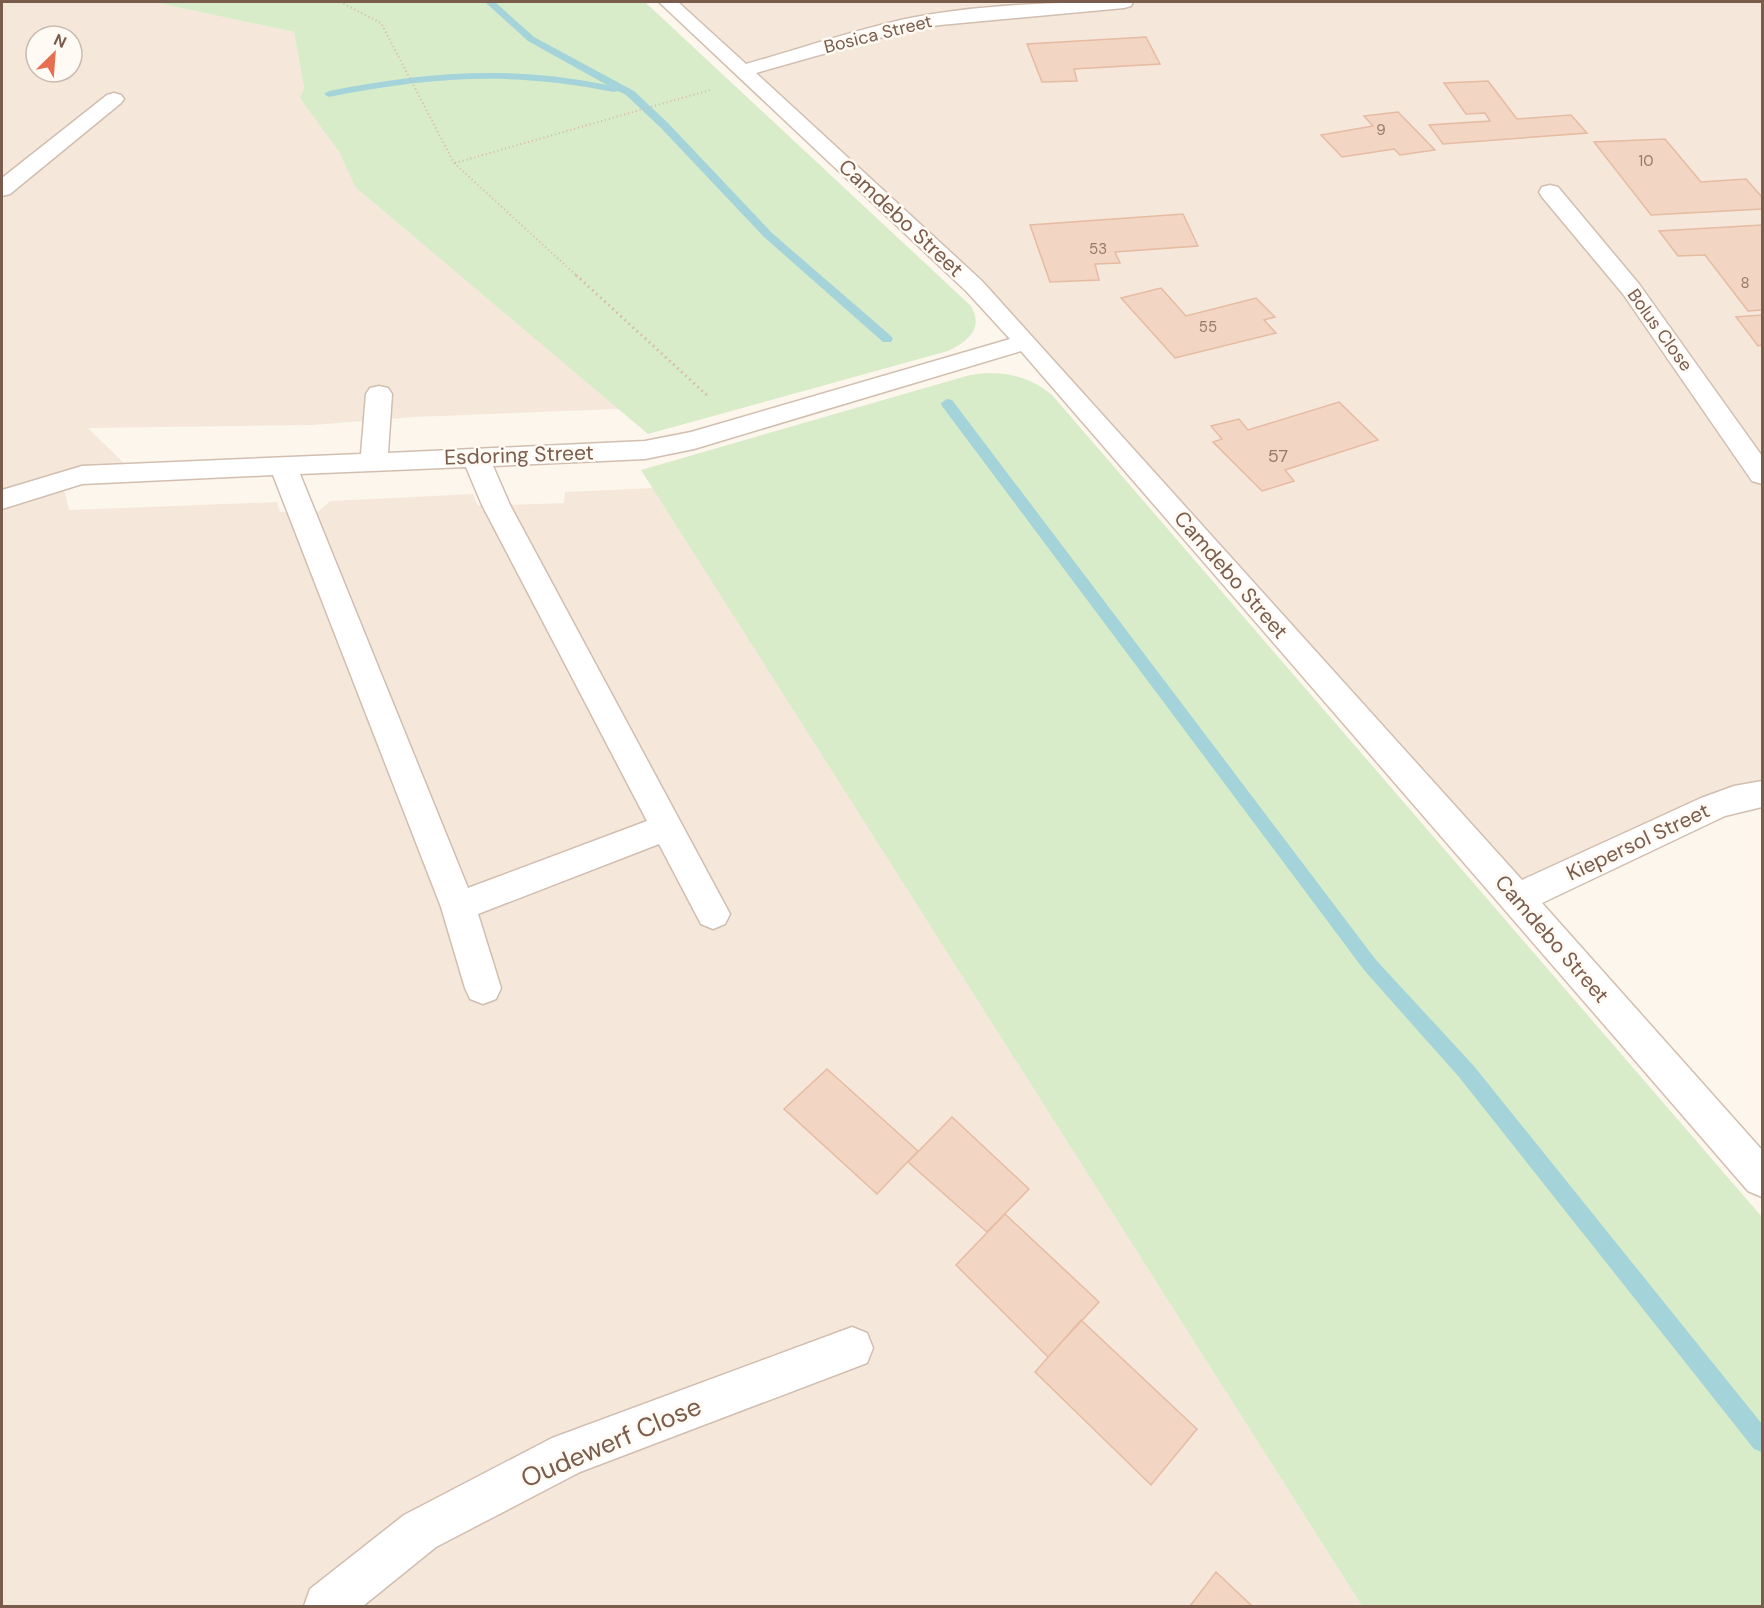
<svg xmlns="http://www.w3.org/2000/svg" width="1764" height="1608" font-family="'DM Sans',sans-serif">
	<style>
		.residential { fill: #f5e8da; fill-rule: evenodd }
		.green { fill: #d8ecc9 }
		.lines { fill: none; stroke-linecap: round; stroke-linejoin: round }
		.stream { fill: #a5d3da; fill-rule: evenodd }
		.building { fill: #f3d5c3; stroke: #e6bba3; stroke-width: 1.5 }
		.minor-casing { stroke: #d1beb0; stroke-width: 3 }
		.path-far1 { stroke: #d9b8a5; stroke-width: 2; stroke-dasharray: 1 3; stroke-linecap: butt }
		.path { stroke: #d9b8a5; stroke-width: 3; stroke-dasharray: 1.5 4; stroke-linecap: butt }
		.minor { fill: #fff; fill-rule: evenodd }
		.labels { text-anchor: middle; stroke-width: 5; stroke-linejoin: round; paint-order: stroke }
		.far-number-label { font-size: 15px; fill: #987a6a }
		.far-street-label { font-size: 18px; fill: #7a5c4d; stroke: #fffaf3 }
		.number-label { font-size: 18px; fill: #987a6a }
		.street-label { font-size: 21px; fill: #7a5c4d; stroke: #fffaf3 }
		.near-street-label { font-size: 26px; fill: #7a5c4d; stroke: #fffaf3 }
	</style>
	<rect width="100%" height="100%" fill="#fdf6ec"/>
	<path class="residential" d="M 2,2 L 153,2 L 294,32 L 304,88 L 301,98 L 339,152 L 355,187 L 619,409 L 415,417 L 313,425 L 88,428 L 134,473 L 62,482 L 69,510 L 277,502 L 280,512 L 302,512 L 319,511 L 330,501 L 473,494 L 478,506 L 564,503 L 565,492 L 653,488 L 1362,1606 L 2,1606 ZM 36,36 L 72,36 L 72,72 L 36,72 Z
		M 665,2 L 1762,2 L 1762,791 L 1732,797 L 1511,897 L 1021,341 Z"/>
	<path class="green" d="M 153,2 L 645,2 L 971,306 C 984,329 968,341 948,351 L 648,434 L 355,187 L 339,152 L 300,98 L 304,88 L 294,32 Z
		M 986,373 C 1012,373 1032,378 1052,395 L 1762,1217 L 1762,1606 L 1362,1606 L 641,470 L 970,375 Z"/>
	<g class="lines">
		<path class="stream" d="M 485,2 L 495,2 L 534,37 L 634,91 L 668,123 L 772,233 L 891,336 L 893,339 L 891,342 L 883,342 L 764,237 L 660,127 L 626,95 L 618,91 L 614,92 C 511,71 431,77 329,97 L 324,94 L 329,91 C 426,72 509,65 607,85 L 528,41 Z
			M 947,399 L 952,400 L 1376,960 L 1473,1065 L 1762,1424 L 1762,1452 L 1754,1449 L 1459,1077 L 1364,970 L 942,406 L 941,403 Z"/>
	</g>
	<path class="building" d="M 1146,37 L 1160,64 L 1074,69 L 1077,81 L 1042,82 L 1027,44 Z
		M 1488,81 L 1517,119 L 1571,115 L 1587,133 L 1443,144 L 1429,125 L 1490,121 L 1485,113 L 1466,114 L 1444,83 Z
		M 1398,112 L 1435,150 L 1400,155 L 1394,149 L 1342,157 L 1321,135 L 1373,126 L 1364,116 Z
		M 1665,139 L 1701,182 L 1746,179 L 1762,197 L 1762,209 L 1651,215 L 1594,142 Z
		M 1183,214 L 1198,246 L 1115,252 L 1120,263 L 1095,264 L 1099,280 L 1050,282 L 1030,225 Z
		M 1762,225 L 1762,310 L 1748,311 L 1705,255 L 1678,256 L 1659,231 Z
		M 1161,288 L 1186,316 L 1256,298 L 1275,317 L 1264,320 L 1276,333 L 1175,358 L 1121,298 Z
		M 1762,315 L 1762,345 L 1758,346 L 1736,317 Z
		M 1339,402 L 1378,440 L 1285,470 L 1294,481 L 1262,491 L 1213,442 L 1222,439 L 1211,426 L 1239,419 L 1248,430 Z
		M 827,1069 L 918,1151 L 877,1194 L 784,1109 Z
		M 952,1117 L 1029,1189 L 987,1232 L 908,1162 Z
		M 1005,1214 L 1099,1302 L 1048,1357 L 956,1265 Z
		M 1081,1320 L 1197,1429 L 1151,1485 L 1035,1372 Z
		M 1216,1572 L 1252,1606 L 1190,1606 Z"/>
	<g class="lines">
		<g class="minor-casing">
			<path id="minor" d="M 659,2 L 678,2 L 746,64 C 799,49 852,31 905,19 C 976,4 1061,2 1133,2 L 1131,6 L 1124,8 L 940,25 L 908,30 L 756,73 L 982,281 L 1522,880 L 1701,798 L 1734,786 L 1762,781 L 1762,807 L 1725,816 L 1542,903 L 1762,1150 L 1762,1197 L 1748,1191 L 1021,351 L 694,449 L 645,459 L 493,466 L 510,505 L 730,914 L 725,924 L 713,929 L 701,924 L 659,844 L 478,914 L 501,988 L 496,999 L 483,1004 L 470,999 L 465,988 L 441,907 L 273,475 L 82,484 L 2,509 L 2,490 L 82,466 L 361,454 L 366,394 L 370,388 L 379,386 L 388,388 L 392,394 L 388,453 L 645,441 L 691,432 L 1010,339 L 966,291 ZM 466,467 L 482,505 L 647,821 L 468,888 L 300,474 Z
				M 114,93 L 121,95 L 124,99 L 121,103 L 10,194 L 2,196 L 2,178 L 107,95 Z
				M 1550,185 L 1558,187 L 1639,284 L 1762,456 L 1762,484 L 1752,481 L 1623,294 L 1542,197 L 1539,192 L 1542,187 Z
				M 852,1327 L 867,1333 L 873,1348 L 867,1363 L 580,1472 L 436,1547 L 363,1606 L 304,1606 L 310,1589 L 404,1515 L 552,1438 Z"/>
		</g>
		<path class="path-far1" d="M 340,2 L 381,23 L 454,163 L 578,277
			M 455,163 L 710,90"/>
		<path class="path" d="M 576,275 L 709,397"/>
		<use href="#minor" class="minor"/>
	</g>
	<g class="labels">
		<g class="far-number-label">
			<text x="1381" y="135">9</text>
			<text x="1646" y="166">10</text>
			<text x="1098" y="254">53</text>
			<text x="1745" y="288">8</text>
			<text x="1208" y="332">55</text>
		</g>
		<g class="far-street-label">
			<text transform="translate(878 34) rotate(-14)" y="6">Bosica Street</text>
			<text transform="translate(1660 330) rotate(54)" y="6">Bolus Close</text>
		</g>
		<g class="number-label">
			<text x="1278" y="462">57</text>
		</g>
		<g class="street-label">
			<text transform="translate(901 218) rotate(43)" y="7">Camdebo Street</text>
			<text transform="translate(519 455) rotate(-2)" y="7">Esdoring Street</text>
			<text transform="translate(1231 575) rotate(49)" y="7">Camdebo Street</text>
			<text transform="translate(1638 842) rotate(-25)" y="7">Kiepersol Street</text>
			<text transform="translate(1552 939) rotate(49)" y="7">Camdebo Street</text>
		</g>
		<g class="near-street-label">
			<text transform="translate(611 1442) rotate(-23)" y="9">Oudewerf Close</text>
		</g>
	</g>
	<rect width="1764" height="1608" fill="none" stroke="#7a5c4d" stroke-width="6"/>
	<g transform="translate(54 54) rotate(25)"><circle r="28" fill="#fffaf3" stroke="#cabbb1" stroke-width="1.5"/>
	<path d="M0-4.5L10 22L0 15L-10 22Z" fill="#e76f51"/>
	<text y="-9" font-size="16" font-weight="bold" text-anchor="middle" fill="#7a5c4d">N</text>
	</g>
</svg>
